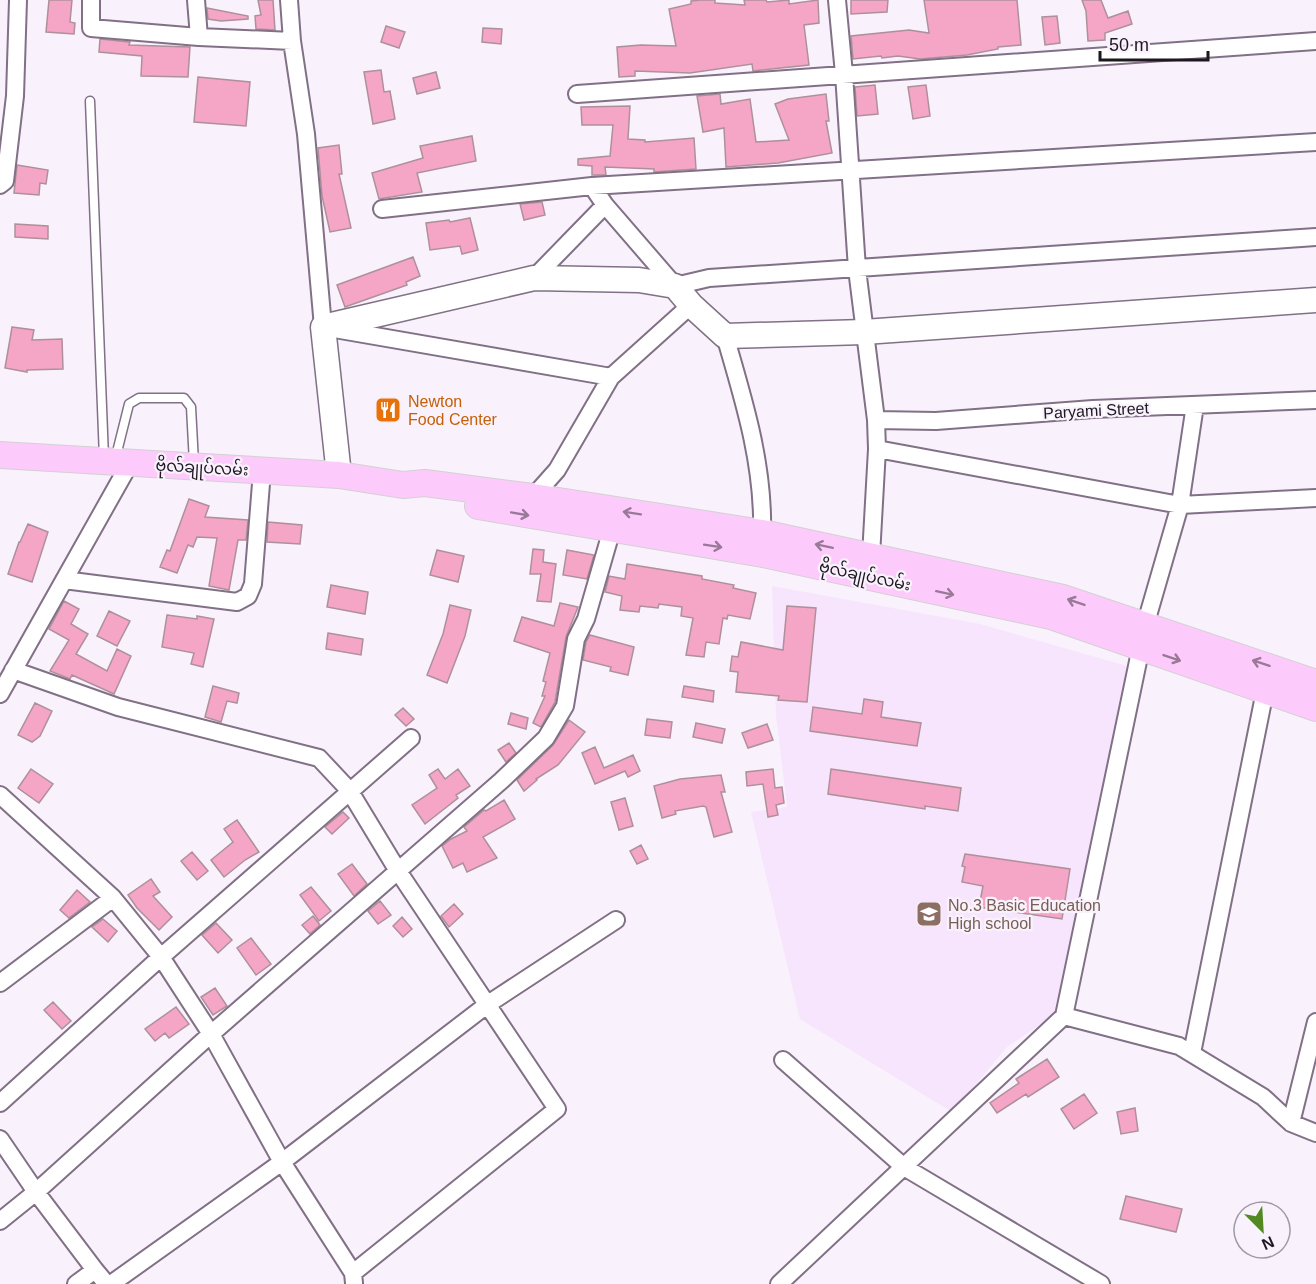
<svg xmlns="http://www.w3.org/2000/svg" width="1316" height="1284" font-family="Arial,'Noto Sans Myanmar',sans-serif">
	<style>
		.built { fill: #f7e4fd }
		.building { fill: #f5a5c5; stroke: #ae909b; stroke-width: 1.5 }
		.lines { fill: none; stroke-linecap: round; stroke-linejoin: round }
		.lane-casing { stroke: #817086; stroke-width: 11 }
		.street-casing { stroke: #817086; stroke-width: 20 }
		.secondary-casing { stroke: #817086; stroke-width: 27 }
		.primary-casing { stroke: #d2d1d2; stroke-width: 28 }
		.lane { stroke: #fff; stroke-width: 8 }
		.street { stroke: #fff; stroke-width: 16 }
		.secondary { stroke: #fff; stroke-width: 24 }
		.primary { stroke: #fdcbfb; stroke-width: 26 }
		.oneway { stroke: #987a98 }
		.labels { text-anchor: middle; stroke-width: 4.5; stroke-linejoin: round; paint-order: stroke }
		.food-label { font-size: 16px; fill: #c56008; stroke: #f9f2fc; text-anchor: start }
		.street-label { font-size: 16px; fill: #1d1720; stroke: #f9f2fc }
		.education-label { font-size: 16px; fill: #785e54; stroke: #f9f2fc; text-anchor: start }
	</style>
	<rect width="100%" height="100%" fill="#f9f2fc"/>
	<path class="built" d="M 772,586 L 980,624 L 1127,666 L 1064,1016 L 1044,1022 L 1007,1047 L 952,1112 L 800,1019 L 751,812 L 787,807 L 776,715 Z"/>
	<path class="building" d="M 49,0 L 72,0 L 70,22 L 75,23 L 74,34 L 46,32 Z
		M 258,0 L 273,0 L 275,30 L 256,29 L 255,16 L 261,15 Z
		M 700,0 L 715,0 L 715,3 L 745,5 L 744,0 L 766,0 L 767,2 L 789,0 L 789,4 L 818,0 L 819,23 L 804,25 L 809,65 L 753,71 L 752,64 L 690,73 L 635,71 L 635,76 L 619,77 L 617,47 L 641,45 L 676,46 L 669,9 L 691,4 L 691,1 Z
		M 851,0 L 888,0 L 887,12 L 851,14 Z
		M 924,0 L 1017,0 L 1021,45 L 998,47 L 998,49 L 967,55 L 920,59 L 898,56 L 882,58 L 881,56 L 853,59 L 851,36 L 909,30 L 929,33 Z
		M 1082,0 L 1101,0 L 1108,18 L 1128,11 L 1132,24 L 1105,33 L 1105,40 L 1088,41 L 1086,11 Z
		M 207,8 L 248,16 L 248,19 L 221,21 L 208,19 Z
		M 1057,16 L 1060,43 L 1045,45 L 1042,17 Z
		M 386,26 L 405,32 L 399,48 L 381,42 Z
		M 483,28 L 502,29 L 501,44 L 482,42 Z
		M 100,39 L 130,42 L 129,45 L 190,47 L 188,77 L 141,76 L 142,56 L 99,52 Z
		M 381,70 L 384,92 L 390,91 L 395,119 L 373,124 L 364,72 Z
		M 436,72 L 440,88 L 417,94 L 413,78 Z
		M 198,77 L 250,82 L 246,126 L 194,122 Z
		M 875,85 L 878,114 L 857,116 L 855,87 Z
		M 926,85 L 930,116 L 913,119 L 908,87 Z
		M 720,94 L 721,104 L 750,99 L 756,142 L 789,140 L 775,104 L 788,99 L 826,94 L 829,121 L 826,121 L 832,153 L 778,163 L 726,167 L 724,128 L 703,132 L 697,96 Z
		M 630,106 L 628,139 L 645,140 L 645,142 L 694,138 L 696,169 L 654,172 L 654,169 L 605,167 L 606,175 L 592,175 L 592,166 L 578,165 L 578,159 L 610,156 L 613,125 L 582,125 L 581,107 Z
		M 472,136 L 476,161 L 417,173 L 422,192 L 379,199 L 372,173 L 423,158 L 420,146 Z
		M 339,145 L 342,174 L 339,174 L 351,228 L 330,232 L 322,196 L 318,148 Z
		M 17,165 L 48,170 L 46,184 L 40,183 L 39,195 L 14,193 Z
		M 542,202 L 545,215 L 524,220 L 520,204 Z
		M 470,218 L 478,250 L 462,254 L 460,246 L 430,250 L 426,223 L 449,220 L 450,222 Z
		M 15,224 L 48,226 L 48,239 L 15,237 Z
		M 413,257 L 420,276 L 406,282 L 407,285 L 345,307 L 337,285 Z
		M 12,327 L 34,330 L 32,340 L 62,339 L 63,369 L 27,370 L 27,372 L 5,368 Z
		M 189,499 L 209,506 L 205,517 L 248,520 L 246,540 L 238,540 L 229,590 L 209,586 L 217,538 L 197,537 L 193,547 L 188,545 L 177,573 L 160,567 L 167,550 L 170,551 Z
		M 268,522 L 302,525 L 300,544 L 267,542 Z
		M 28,524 L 48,532 L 32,582 L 8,574 L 19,542 L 20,542 Z
		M 533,549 L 544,550 L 543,562 L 556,564 L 551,602 L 537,601 L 541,574 L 530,574 Z
		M 437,550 L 464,556 L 458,582 L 430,575 Z
		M 567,550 L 594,555 L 587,579 L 563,575 Z
		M 627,564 L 702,576 L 702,579 L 734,585 L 733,588 L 756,593 L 750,619 L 728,615 L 727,619 L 723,618 L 719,644 L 706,642 L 704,657 L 686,655 L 693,618 L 681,616 L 682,607 L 659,604 L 658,608 L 640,606 L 639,612 L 620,610 L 622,596 L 605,592 L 609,576 L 625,579 Z
		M 331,585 L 368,592 L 365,614 L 327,607 Z
		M 64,601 L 79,609 L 71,624 L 88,634 L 76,654 L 107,671 L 117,649 L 131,656 L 114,694 L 72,675 L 70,679 L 50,671 L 69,640 L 49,629 Z
		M 560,603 L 578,607 L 566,637 L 555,702 L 541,727 L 533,723 L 545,696 L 542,696 L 546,682 L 543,681 L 550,653 L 514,641 L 522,617 L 554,626 Z
		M 450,605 L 471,610 L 465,636 L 447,683 L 427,675 L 443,634 Z
		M 787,606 L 816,608 L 807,702 L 778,700 L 779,696 L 736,692 L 738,672 L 730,671 L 732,656 L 738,657 L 741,642 L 783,650 Z
		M 109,611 L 130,621 L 117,646 L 97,636 Z
		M 167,615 L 197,619 L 197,616 L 214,619 L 203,667 L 191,664 L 194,653 L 162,647 Z
		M 328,633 L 363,639 L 361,655 L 326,649 Z
		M 590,635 L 634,647 L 628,675 L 610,671 L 611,667 L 583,660 L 586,642 Z
		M 213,686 L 239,693 L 237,703 L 227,701 L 221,722 L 205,717 Z
		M 684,686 L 714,691 L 713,702 L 682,697 Z
		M 864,699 L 883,702 L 881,717 L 921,723 L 917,746 L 810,731 L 813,707 L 862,714 Z
		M 35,703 L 52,711 L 40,736 L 32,742 L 18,735 Z
		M 403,708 L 414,719 L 406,726 L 395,715 Z
		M 511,713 L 528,718 L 526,729 L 508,724 Z
		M 647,719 L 672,722 L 670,738 L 645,735 Z
		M 569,720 L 585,732 L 558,765 L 536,779 L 537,780 L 524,791 L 517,780 L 553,745 Z
		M 696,723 L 725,729 L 722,743 L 693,737 Z
		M 767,724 L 773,740 L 748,748 L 742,733 Z
		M 509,743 L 516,753 L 506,762 L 498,750 Z
		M 595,747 L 604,768 L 633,755 L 640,771 L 628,777 L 625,771 L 595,784 L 582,753 Z
		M 31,769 L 53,784 L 39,803 L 18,788 Z
		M 438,769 L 445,779 L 458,769 L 470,786 L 456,795 L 458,798 L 425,824 L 412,805 L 437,788 L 429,775 Z
		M 773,769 L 775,788 L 782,787 L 784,803 L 776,805 L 778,815 L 768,817 L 763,784 L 747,786 L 746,772 Z
		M 831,769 L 961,788 L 958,811 L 925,806 L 925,809 L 828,794 Z
		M 721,775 L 725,792 L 721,792 L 732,832 L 714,837 L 706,807 L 703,806 L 675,811 L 676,814 L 662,818 L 654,786 L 680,779 Z
		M 625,798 L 633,826 L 619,830 L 611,802 Z
		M 504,800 L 515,819 L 483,837 L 497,858 L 467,872 L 463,863 L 453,868 L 442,846 L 451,839 L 467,831 L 464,827 L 484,810 L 486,811 Z
		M 343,812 L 349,818 L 332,834 L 325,827 Z
		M 237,820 L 259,852 L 245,860 L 224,877 L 211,860 L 233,842 L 224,829 Z
		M 641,845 L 648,859 L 637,864 L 630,851 Z
		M 192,852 L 208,871 L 197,880 L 181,861 Z
		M 965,854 L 1070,869 L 1062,919 L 979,907 L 983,886 L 962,882 L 965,867 L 962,866 Z
		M 352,864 L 367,884 L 354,896 L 338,874 Z
		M 151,879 L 160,892 L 153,896 L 172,917 L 159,930 L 137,908 L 128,895 Z
		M 311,887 L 331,911 L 319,921 L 300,895 Z
		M 77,890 L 90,902 L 69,918 L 60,910 Z
		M 380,901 L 391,915 L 378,924 L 368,911 Z
		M 454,904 L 463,914 L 449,927 L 441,916 Z
		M 313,916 L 320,925 L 310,934 L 302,925 Z
		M 402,917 L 412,929 L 403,937 L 393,926 Z
		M 103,919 L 117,931 L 108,942 L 92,927 Z
		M 216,923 L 232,940 L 218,953 L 202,935 Z
		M 251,938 L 271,964 L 256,975 L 237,948 Z
		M 215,988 L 227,1006 L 213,1015 L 201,997 Z
		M 53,1002 L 71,1021 L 62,1029 L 44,1010 Z
		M 176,1007 L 189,1024 L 169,1038 L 165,1033 L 155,1041 L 145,1029 Z
		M 1047,1059 L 1059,1077 L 1028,1097 L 1026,1094 L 997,1113 L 990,1103 L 1019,1083 L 1016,1079 Z
		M 1084,1094 L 1097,1113 L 1074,1129 L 1061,1109 Z
		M 1135,1108 L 1138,1131 L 1121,1134 L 1117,1112 Z
		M 1126,1196 L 1182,1209 L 1176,1232 L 1120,1219 Z"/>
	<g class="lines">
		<g class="lane-casing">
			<path id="lane" d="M 90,101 L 104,458
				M 115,460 L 129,404 L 139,398 L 184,398 L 191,407 L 194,463"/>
		</g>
		<g class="street-casing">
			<path id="street" d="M 91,0 L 91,28 L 199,37 L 292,41
				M 196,0 L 199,37
				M 289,0 L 292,41 L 306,134 L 323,327 L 611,377
				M 837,0 L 844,74 L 857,269 L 876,420 L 877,449 L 871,556
				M 577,94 L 1316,41
				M 0,185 L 5,181 L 15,96 L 18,0
				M 592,186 L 605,205 L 675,286 L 709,278 L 1316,237
				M 382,209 L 592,186 L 1316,142
				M 534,278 L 605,205
				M 725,336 C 744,401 764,465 762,533
				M 876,420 L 936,421 L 1093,409 L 1316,400
				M 877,449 L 1180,505 L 1316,498
				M 533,497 L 557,470 L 611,377 L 691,305
				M 64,580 L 237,602 L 248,596 L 253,584 L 262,471
				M 1145,626 L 1180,505 L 1195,405
				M 13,670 L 118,707 L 319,758 L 349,790 L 398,871 L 557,1109 L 353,1273
				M 0,694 L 130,463
				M 0,795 L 113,898 L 161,957 L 211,1034 L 282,1162 L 353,1273 L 354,1283
				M 0,983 L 113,898
				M 1064,1016 L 1179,1046 L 1263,1097 L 1291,1123 L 1316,1133
				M 1192,1053 L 1265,691
				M 783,1060 L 904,1167 L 1101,1284
				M 0,1103 L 161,957 L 411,738
				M 1291,1123 L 1316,1022
				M 0,1139 L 36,1192 L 95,1270 L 105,1282 L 111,1284 L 282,1162 L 488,1004 L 616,920
				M 0,1221 L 36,1192 L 211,1034 L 501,781 L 546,738 L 565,706 L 576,639 L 586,619 L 612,529
				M 76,1284 L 95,1270
				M 779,1284 L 1064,1016 L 1141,647"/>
		</g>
		<g class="secondary-casing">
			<path id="secondary" d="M 339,475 L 323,327 L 534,278 L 639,280 L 675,286 L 691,305 L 725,336 L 864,332 L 1316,300"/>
		</g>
		<g class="primary-casing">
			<path id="primary" d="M 0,455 L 339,475 L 403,485 L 425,483 L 533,497 L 762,533 L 1063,598 L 1316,683
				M 478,506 L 763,554 L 1051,616 L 1316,708"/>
		</g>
		<use href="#lane" class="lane"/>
		<use href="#street" class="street"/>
		<use href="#secondary" class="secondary"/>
		<use href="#primary" class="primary"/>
	</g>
	<defs><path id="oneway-shaft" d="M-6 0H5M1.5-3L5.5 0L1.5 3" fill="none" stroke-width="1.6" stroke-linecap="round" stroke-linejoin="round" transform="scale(1.5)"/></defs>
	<g class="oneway">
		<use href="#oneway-shaft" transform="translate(632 513) rotate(-171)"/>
		<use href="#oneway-shaft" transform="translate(520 514) rotate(10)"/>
		<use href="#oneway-shaft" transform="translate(713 546) rotate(9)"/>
		<use href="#oneway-shaft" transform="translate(824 546) rotate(-168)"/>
		<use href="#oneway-shaft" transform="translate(945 593) rotate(12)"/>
		<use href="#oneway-shaft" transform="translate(1076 602) rotate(-161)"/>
		<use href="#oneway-shaft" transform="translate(1172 658) rotate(19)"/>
		<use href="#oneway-shaft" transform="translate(1261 663) rotate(-162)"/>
	</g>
	<defs>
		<g id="restaurant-square" transform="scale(1.35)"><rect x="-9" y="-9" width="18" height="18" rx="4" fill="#e8710a" stroke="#f9f2fc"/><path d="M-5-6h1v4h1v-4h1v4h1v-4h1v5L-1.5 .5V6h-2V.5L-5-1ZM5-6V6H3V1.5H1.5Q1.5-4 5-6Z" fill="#fff"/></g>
		<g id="school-square" transform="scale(1.35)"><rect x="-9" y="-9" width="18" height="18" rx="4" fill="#8d6e63" stroke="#f9f2fc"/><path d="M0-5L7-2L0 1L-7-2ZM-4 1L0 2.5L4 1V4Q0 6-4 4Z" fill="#fff"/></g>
	</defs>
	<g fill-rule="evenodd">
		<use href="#restaurant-square" x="388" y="410"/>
		<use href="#school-square" x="929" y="914"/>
	</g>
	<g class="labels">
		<g class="food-label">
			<text x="408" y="407">Newton<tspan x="408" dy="18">Food Center</tspan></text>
		</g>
		<g class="street-label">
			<text transform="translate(1096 410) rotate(-3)" y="6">Paryami Street</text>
			<text transform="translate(202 467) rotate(3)" y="6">ဗိုလ်ချုပ်လမ်း</text>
			<text transform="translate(865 575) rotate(12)" y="6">ဗိုလ်ချုပ်လမ်း</text>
		</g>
		<g class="education-label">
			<text x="948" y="911">No.3 Basic Education<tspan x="948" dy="18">High school</tspan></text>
		</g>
	</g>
	<g transform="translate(1262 1230) rotate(156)"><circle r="28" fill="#f9f2fc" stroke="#a19aa4" stroke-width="1.5"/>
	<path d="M0-4.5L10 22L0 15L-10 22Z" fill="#538923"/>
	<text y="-9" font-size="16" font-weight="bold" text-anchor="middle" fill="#1d1720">N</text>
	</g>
	<path d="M1100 51v9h108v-9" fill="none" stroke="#1d1720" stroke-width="3"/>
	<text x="1109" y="51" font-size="18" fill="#1d1720" stroke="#f9f2fc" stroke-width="4.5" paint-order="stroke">50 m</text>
</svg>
